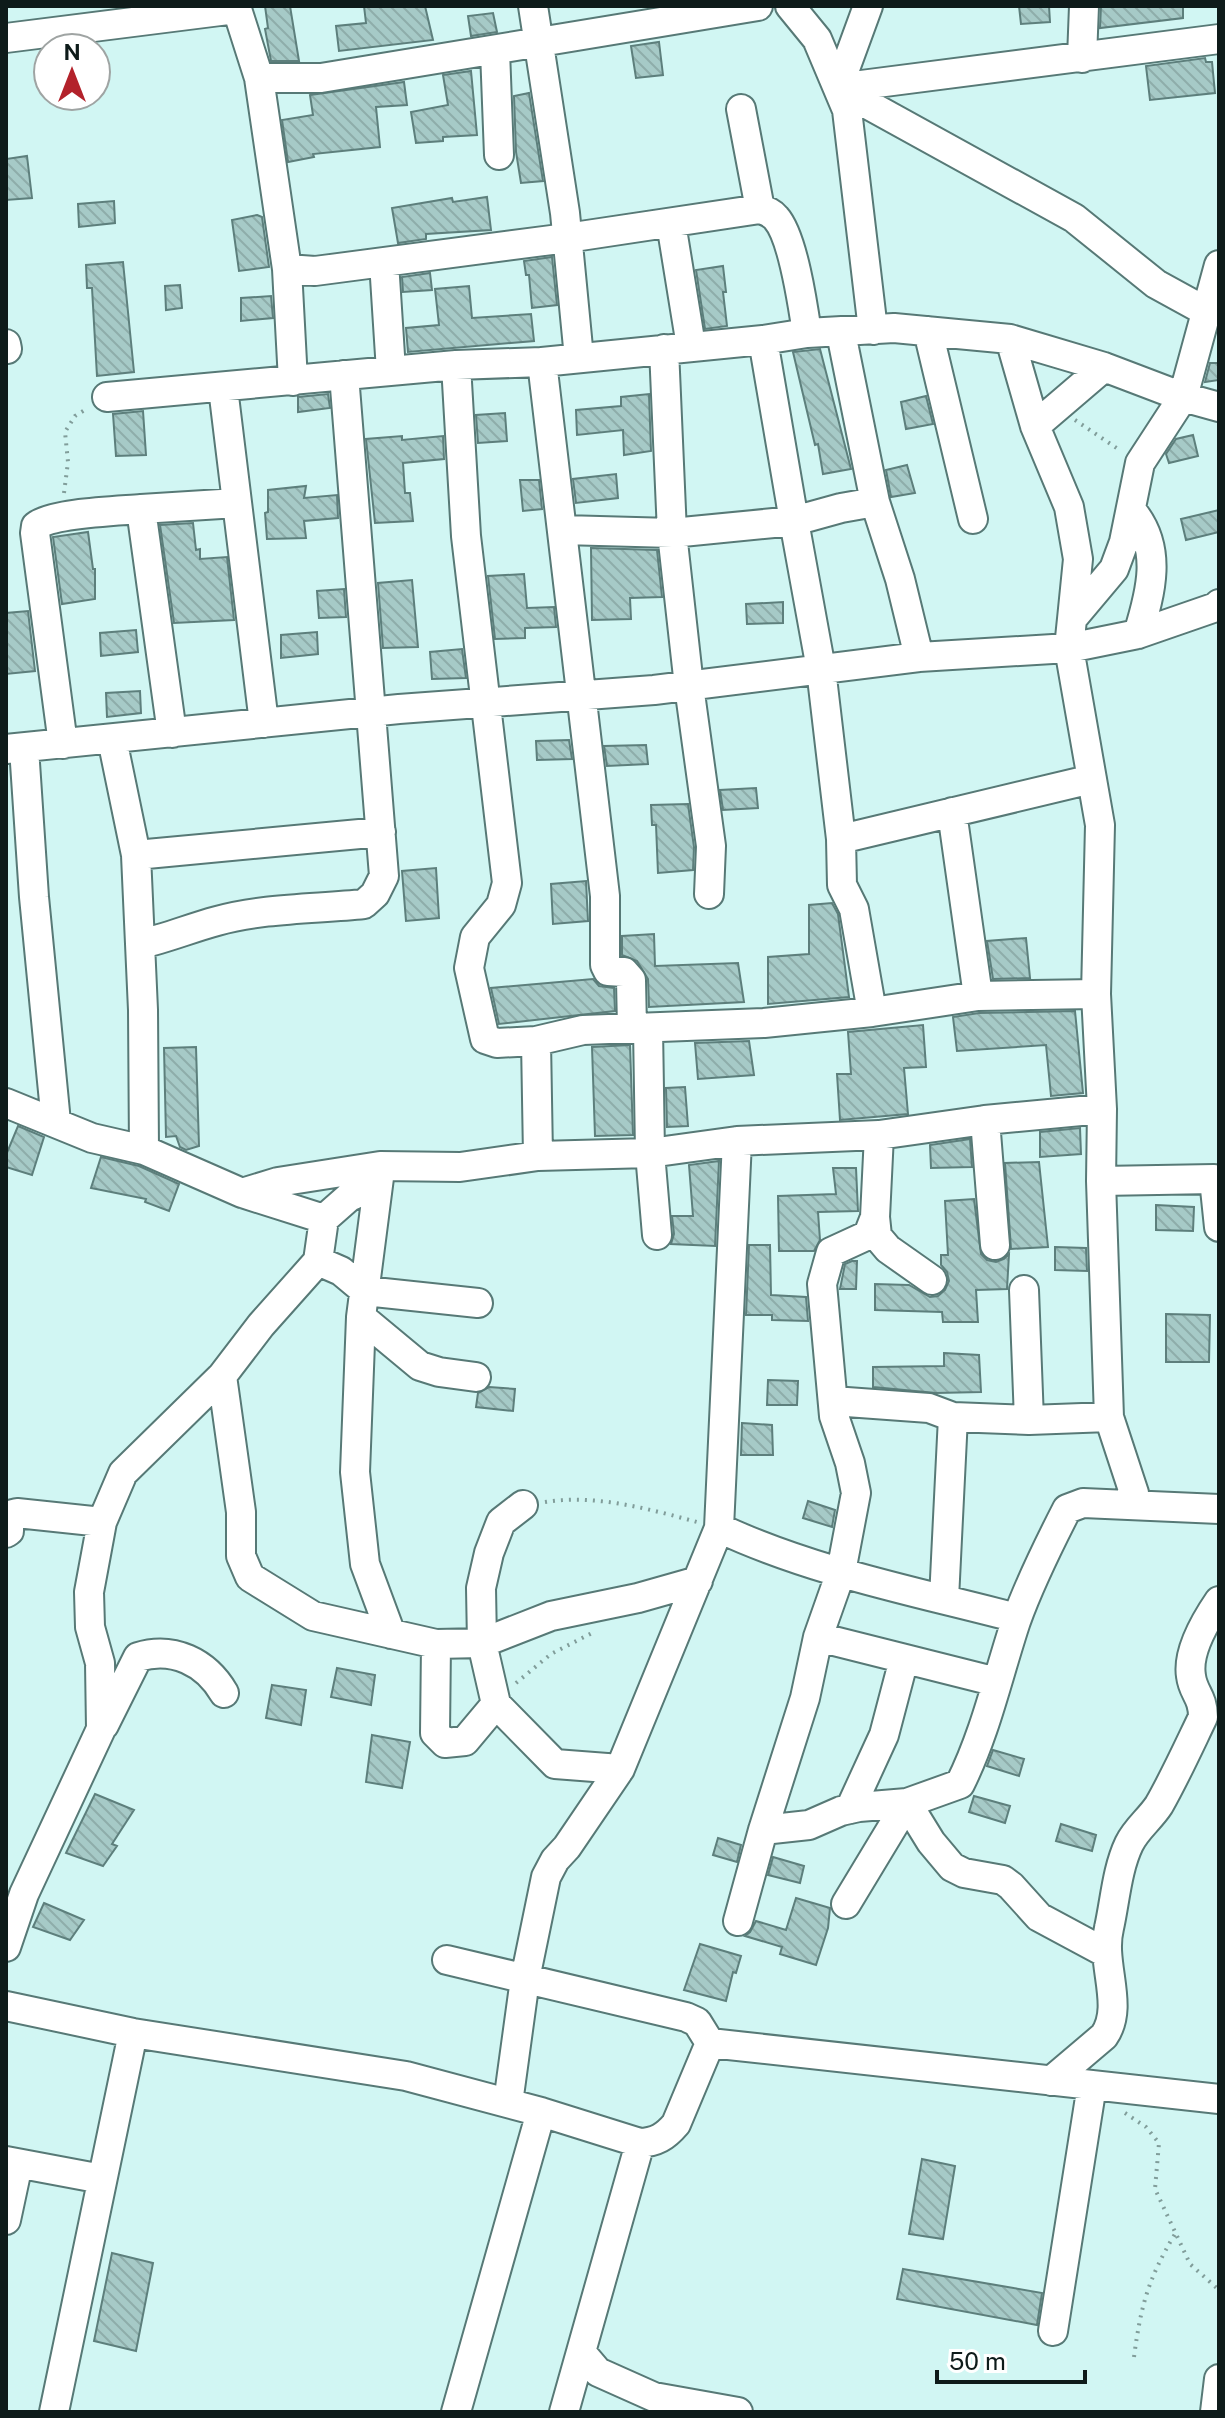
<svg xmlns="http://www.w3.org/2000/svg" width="1225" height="2418" font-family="'Public Sans',sans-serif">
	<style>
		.building { fill: url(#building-back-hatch); stroke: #5d7f7c; stroke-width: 2 }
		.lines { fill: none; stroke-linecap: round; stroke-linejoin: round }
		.minor-casing { stroke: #577976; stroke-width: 32 }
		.path { stroke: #819d9a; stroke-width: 4; stroke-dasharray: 2 6; stroke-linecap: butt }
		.minor { stroke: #fff; stroke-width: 28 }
	</style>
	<defs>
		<pattern id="building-back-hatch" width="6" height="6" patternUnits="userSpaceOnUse" patternTransform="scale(2)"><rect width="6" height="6" fill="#a6cac7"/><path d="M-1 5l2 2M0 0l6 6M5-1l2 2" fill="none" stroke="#8eadaa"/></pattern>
	</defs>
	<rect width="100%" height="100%" fill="#d1f6f3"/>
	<path class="building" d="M 265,6 L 290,6 L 299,61 L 271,61 L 265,29 L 268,28 Z
		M 364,6 L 425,6 L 433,40 L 339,51 L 336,26 L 366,23 Z
		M 1019,6 L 1049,6 L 1050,22 L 1021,24 Z
		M 1101,6 L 1183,6 L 1183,18 L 1100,28 Z
		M 493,13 L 497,32 L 471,36 L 468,16 Z
		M 659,42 L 663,75 L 636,78 L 631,46 Z
		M 1205,58 L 1206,62 L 1212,62 L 1215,93 L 1150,100 L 1146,66 Z
		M 471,71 L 477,135 L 443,137 L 443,141 L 416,143 L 411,112 L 448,105 L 443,75 Z
		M 404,82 L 407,105 L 376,107 L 380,147 L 313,154 L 314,157 L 288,162 L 282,120 L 313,115 L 310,95 Z
		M 529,93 L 543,181 L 521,183 L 516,152 L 514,96 Z
		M 27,156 L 32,198 L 6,200 L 6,159 Z
		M 487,197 L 491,230 L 426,234 L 426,239 L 398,243 L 392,208 L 452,198 L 453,202 Z
		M 114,201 L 115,223 L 79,227 L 78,204 Z
		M 257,215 L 262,217 L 269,267 L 239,271 L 232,220 Z
		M 552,257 L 557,305 L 532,308 L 529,275 L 526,275 L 524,261 Z
		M 123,262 L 134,372 L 97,376 L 92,288 L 87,288 L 86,265 Z
		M 723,266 L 726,292 L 723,292 L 727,326 L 705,329 L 696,270 Z
		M 430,273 L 432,290 L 403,292 L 402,277 Z
		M 180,285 L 182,308 L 166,310 L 165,286 Z
		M 469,286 L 472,318 L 531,314 L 534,341 L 408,352 L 406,328 L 439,325 L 435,289 Z
		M 271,296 L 273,318 L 241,321 L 241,298 Z
		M 820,349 L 851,469 L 823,474 L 818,444 L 815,445 L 793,352 Z
		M 1210,363 L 1219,363 L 1219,380 L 1205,382 Z
		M 328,394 L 330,408 L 298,412 L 298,397 Z
		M 649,394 L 651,451 L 624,455 L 623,430 L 577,435 L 576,410 L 621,406 L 621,397 Z
		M 926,396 L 933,424 L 906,429 L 901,402 Z
		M 143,411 L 146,455 L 116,456 L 113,414 Z
		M 505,413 L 507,441 L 478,443 L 476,415 Z
		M 1193,435 L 1198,456 L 1169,463 L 1166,454 L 1176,439 Z
		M 402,436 L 402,440 L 443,436 L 444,459 L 403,463 L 405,493 L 410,493 L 413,521 L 375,523 L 366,439 Z
		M 907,465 L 915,493 L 891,497 L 886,470 Z
		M 616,474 L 618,498 L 576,503 L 573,479 Z
		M 520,480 L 539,480 L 542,509 L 523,511 Z
		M 306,486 L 304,498 L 337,495 L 338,518 L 304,521 L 306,538 L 267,539 L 265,513 L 268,512 L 268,490 Z
		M 1219,510 L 1219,532 L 1186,540 L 1181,519 Z
		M 193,523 L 196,550 L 200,549 L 200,559 L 227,557 L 234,620 L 174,623 L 160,525 Z
		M 88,532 L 93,569 L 95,569 L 95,599 L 62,604 L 53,537 Z
		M 591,548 L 657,550 L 662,597 L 630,598 L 631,619 L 592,620 Z
		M 524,574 L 527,608 L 554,607 L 556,627 L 525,628 L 525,638 L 495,639 L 488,576 Z
		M 412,580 L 418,647 L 383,648 L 378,583 Z
		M 344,589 L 346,617 L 319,618 L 317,591 Z
		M 783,602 L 783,623 L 747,624 L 746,604 Z
		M 28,611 L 35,671 L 6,674 L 6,613 Z
		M 136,630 L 138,652 L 101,656 L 100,633 Z
		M 317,632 L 318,654 L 281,658 L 281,635 Z
		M 462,649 L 466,678 L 432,679 L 430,652 Z
		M 140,691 L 141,713 L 107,717 L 106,693 Z
		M 569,740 L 572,759 L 537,760 L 536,741 Z
		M 646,745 L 648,764 L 607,766 L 604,746 Z
		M 756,788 L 758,808 L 723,810 L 720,790 Z
		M 688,804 L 694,847 L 693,870 L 658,873 L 656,825 L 652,825 L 651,805 Z
		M 436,868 L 439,918 L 406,921 L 402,871 Z
		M 586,881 L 588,921 L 553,924 L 551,884 Z
		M 832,903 L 838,914 L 849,997 L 768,1004 L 768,957 L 809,954 L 809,905 Z
		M 654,934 L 655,966 L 738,963 L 744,1002 L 649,1007 L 648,979 L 637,961 L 622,955 L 622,936 Z
		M 1026,938 L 1030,978 L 993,979 L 987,941 Z
		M 593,979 L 599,986 L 614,988 L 615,1011 L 499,1024 L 491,988 Z
		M 1075,1011 L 1083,1093 L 1051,1096 L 1046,1045 L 957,1051 L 953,1017 L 979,1013 Z
		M 923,1025 L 926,1067 L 904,1068 L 908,1114 L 840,1120 L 837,1074 L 851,1074 L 848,1032 Z
		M 749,1041 L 754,1075 L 698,1079 L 695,1043 Z
		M 630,1045 L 633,1135 L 595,1136 L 592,1047 Z
		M 196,1047 L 199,1146 L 186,1150 L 180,1147 L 176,1136 L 166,1137 L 164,1048 Z
		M 685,1087 L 688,1126 L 667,1127 L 666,1088 Z
		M 18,1126 L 44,1137 L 32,1175 L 6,1167 L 6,1155 Z
		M 1080,1128 L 1081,1154 L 1040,1157 L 1040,1132 Z
		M 970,1139 L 972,1167 L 931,1168 L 930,1145 Z
		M 101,1157 L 139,1166 L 179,1184 L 169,1211 L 145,1202 L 146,1199 L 91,1188 Z
		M 719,1161 L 715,1246 L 671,1244 L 674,1234 L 672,1216 L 693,1216 L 689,1165 Z
		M 1039,1162 L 1048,1247 L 1011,1249 L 1005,1163 Z
		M 833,1168 L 856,1168 L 858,1211 L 818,1212 L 820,1240 L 814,1251 L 779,1251 L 778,1196 L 836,1194 Z
		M 974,1199 L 981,1254 L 987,1260 L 996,1262 L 1004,1259 L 1009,1254 L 1007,1289 L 976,1290 L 978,1322 L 943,1322 L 942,1312 L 875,1310 L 875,1284 L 909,1285 L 930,1297 L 938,1296 L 945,1290 L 949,1281 L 947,1272 L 941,1265 L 941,1255 L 948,1255 L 945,1201 Z
		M 1156,1205 L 1194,1207 L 1193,1231 L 1156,1230 Z
		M 749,1245 L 770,1245 L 771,1295 L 806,1297 L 808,1321 L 772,1320 L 772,1315 L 746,1315 Z
		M 1055,1247 L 1086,1248 L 1087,1271 L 1055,1270 Z
		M 852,1261 L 857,1261 L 856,1289 L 840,1289 L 845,1264 Z
		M 1166,1314 L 1210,1315 L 1209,1362 L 1166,1362 Z
		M 944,1353 L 979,1355 L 981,1392 L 936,1393 L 873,1387 L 873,1367 L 944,1366 Z
		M 768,1380 L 798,1381 L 797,1405 L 767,1405 Z
		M 489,1387 L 515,1389 L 513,1411 L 476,1407 L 478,1393 Z
		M 742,1423 L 772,1425 L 773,1455 L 741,1455 Z
		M 808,1501 L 835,1510 L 832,1527 L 803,1518 Z
		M 337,1668 L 375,1675 L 371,1705 L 331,1697 Z
		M 272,1685 L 306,1690 L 301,1725 L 266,1718 Z
		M 372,1735 L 410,1742 L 402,1788 L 366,1782 Z
		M 993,1750 L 1024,1759 L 1019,1776 L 987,1766 Z
		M 95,1794 L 134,1810 L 112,1844 L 117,1846 L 103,1866 L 66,1853 Z
		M 974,1796 L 1010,1806 L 1005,1823 L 969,1812 Z
		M 1061,1824 L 1096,1835 L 1092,1851 L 1056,1841 Z
		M 718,1838 L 741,1845 L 737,1862 L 713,1855 Z
		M 773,1857 L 804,1866 L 800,1883 L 768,1875 Z
		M 796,1898 L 830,1908 L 828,1928 L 816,1965 L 780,1954 L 782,1947 L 745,1936 L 750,1932 L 756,1921 L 786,1930 Z
		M 44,1903 L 84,1920 L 70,1940 L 33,1927 Z
		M 700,1944 L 741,1956 L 736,1973 L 733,1972 L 726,2001 L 684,1990 Z
		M 922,2159 L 955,2166 L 943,2239 L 909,2234 Z
		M 112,2253 L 153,2263 L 136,2351 L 94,2341 Z
		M 903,2269 L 1042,2293 L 1037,2325 L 897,2299 Z"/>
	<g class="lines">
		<g class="minor-casing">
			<path id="minor" d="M 236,6 L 259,78 L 287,269 L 293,381
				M 533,6 L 565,213 L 579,358
				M 790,6 L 817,39 L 847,110 L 873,330
				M 6,38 L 236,9
				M 495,51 L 499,155
				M 1082,58 L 1084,6
				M 259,78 L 321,78 L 758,6
				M 838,88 L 1074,218 L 1156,284 L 1207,312
				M 838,88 L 1219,39
				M 838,88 L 868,6
				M 741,109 L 760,209
				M 671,223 L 691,346
				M 384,262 L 391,371
				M 287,269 L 315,271 L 567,238 L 760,209 C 766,211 771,212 776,218 C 793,237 803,306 807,333
				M 928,331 L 973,519
				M 841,333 L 875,502
				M 1010,339 L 1035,426 L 1069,507 L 1078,559 L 1072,619
				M 6,344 L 7,349
				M 664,349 L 672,533 L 689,686 L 711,846 L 709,894
				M 542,362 L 605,896 L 605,965 L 608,971 L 624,972 L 631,980 L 632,1028
				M 456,365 L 466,536 L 507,883 L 501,905 L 475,937 L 469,968 L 485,1039 L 497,1043 L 536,1041
				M 223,388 L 264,723
				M 107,397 L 456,365 L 542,362 L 763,340 L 807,333 L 894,328 L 1010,339 L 1104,367 L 1183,397 L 1219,407
				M 1035,426 L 1104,367
				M 141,509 L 237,503
				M 1132,511 C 1163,548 1151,592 1138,634
				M 563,530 L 672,533 L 794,521 L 763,340
				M 112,739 L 136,855 L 143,1010 L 144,1150
				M 63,744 L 35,533 L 36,526 C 52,513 117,511 141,509 L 172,733
				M 24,748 L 34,897 L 56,1122
				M 6,749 L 399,709 L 654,690 L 919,657 L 1069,648 L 1138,634 L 1216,607 L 1219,604
				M 952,812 L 978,996
				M 841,839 L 1092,779
				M 136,855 L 381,832
				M 141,944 C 167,938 191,928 217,921 C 263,908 317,909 364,904 L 375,894 L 384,876 L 344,375
				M 872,1012 L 854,909 L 842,885 L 841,839 L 821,669 L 794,521 L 841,508 L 875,502 L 900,579 L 919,657
				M 648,1028 L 650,1153 L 657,1235
				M 6,1103 L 92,1138 L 144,1150 L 242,1193 L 324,1219
				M 985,1120 L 1102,1109
				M 538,1156 L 536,1041 L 583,1030 L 764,1023 L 872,1012 L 978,996 L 1096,994
				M 380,1170 L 361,1317 L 355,1472 L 365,1564 L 391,1634
				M 1101,1181 L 1214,1179 L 1219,1227
				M 242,1193 L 278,1182 L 380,1166 L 460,1167 L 538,1156 L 650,1153 L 737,1141 L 879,1135 L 985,1120 L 995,1245
				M 875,1217 L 877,1236 L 888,1249 L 932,1280
				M 318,1261 L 341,1271 L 365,1291 L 478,1303
				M 1024,1290 L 1029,1420
				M 361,1317 L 420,1366 L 439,1372 L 476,1377
				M 222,1376 L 241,1512 L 241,1556 L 250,1577 L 313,1616 L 436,1644 L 482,1643 L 481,1588 L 489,1553 L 501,1522 L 523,1505
				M 833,1401 L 929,1408 L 953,1417 L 944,1599
				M 953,1417 L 1029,1420 L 1109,1417
				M 1135,1505 L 1134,1493 L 1109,1417 L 1101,1181 L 1102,1109 L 1096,994 L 1100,825 L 1069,648 L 1072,619 L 1114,569 L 1124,542 L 1140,463 L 1183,397 L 1219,265
				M 719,1528 C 813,1572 918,1592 1017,1618
				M 6,1533 L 9,1531 L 9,1515 L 17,1513 L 102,1522
				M 818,1637 L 997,1682
				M 436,1644 L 435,1733 L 445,1743 L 465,1741 L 496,1704 L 482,1643 L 551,1616 L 638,1598 L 698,1581
				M 496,1704 L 555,1764 L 620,1769
				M 104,1725 L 138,1657 C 173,1646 206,1662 224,1693
				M 850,1809 L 884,1735 L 904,1659
				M 763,1830 L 809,1825 L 841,1811 L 859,1807 L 907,1803 L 960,1784 C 986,1732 998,1675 1016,1621 C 1030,1582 1048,1546 1067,1509 L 1083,1503 L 1219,1509
				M 846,1904 L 907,1803 L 931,1842 L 952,1867 L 964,1873 L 1003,1880 L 1011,1886 L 1039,1917 L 1106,1953
				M 738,1921 L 763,1830 L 805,1698 L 818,1637 L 841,1572 L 856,1493 L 850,1463 L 834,1416 L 822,1284 L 831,1252 L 868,1235 L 875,1217 L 879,1135
				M 6,1947 L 24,1894 L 101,1729 L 100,1663 L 90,1627 L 89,1592 L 102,1522 L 123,1473 L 222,1376 L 261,1325 L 318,1261 L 324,1219 L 349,1197 L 378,1184
				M 447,1960 L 686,2017 L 697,2022 L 710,2043
				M 6,2006 L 133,2033 L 406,2076 L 541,2112 L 640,2143 C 656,2142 665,2137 676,2124 L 710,2043 L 1219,2099
				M 1051,2081 L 1104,2036 C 1125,2006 1100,1964 1109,1928 C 1115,1901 1117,1869 1129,1844 C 1136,1829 1150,1819 1159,1805 C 1175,1777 1189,1746 1203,1717 C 1203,1696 1193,1693 1191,1676 C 1187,1652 1206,1620 1219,1601
				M 508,2103 L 525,1979 L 546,1877 L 555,1860 L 567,1847 L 620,1769 L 719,1528 L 737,1141
				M 6,2161 L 102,2179
				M 6,2220 L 18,2164
				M 1053,2331 L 1092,2085
				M 581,2352 L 598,2372 L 654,2397 L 738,2412
				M 54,2412 L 133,2033
				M 456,2412 L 541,2112
				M 564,2412 L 640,2143
				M 1215,2412 L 1219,2379"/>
		</g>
		<path class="path" d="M 1075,420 L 1121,451
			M 64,493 L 68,462 L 65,432 L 75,416 L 88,408
			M 545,1502 C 596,1494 649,1509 697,1522
			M 516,1683 L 551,1654 L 592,1633
			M 1125,2113 L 1146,2127 L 1159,2143 L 1155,2189 L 1190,2264 L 1219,2290
			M 1134,2357 C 1141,2305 1148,2279 1175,2234"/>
		<use href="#minor" class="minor"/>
	</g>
	<rect width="1225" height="2418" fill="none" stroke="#0e1b1a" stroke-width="16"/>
	<g transform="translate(72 72)"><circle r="38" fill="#ffffff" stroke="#9fa4a3" stroke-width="2"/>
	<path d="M0-6L14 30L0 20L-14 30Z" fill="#b3222b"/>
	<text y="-12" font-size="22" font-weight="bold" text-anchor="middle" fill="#0e1b1a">N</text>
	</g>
	<path d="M937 2370v12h148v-12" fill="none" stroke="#0e1b1a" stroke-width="4"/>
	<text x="949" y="2370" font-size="24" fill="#0e1b1a" stroke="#ffffff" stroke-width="6" paint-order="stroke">50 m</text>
</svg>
